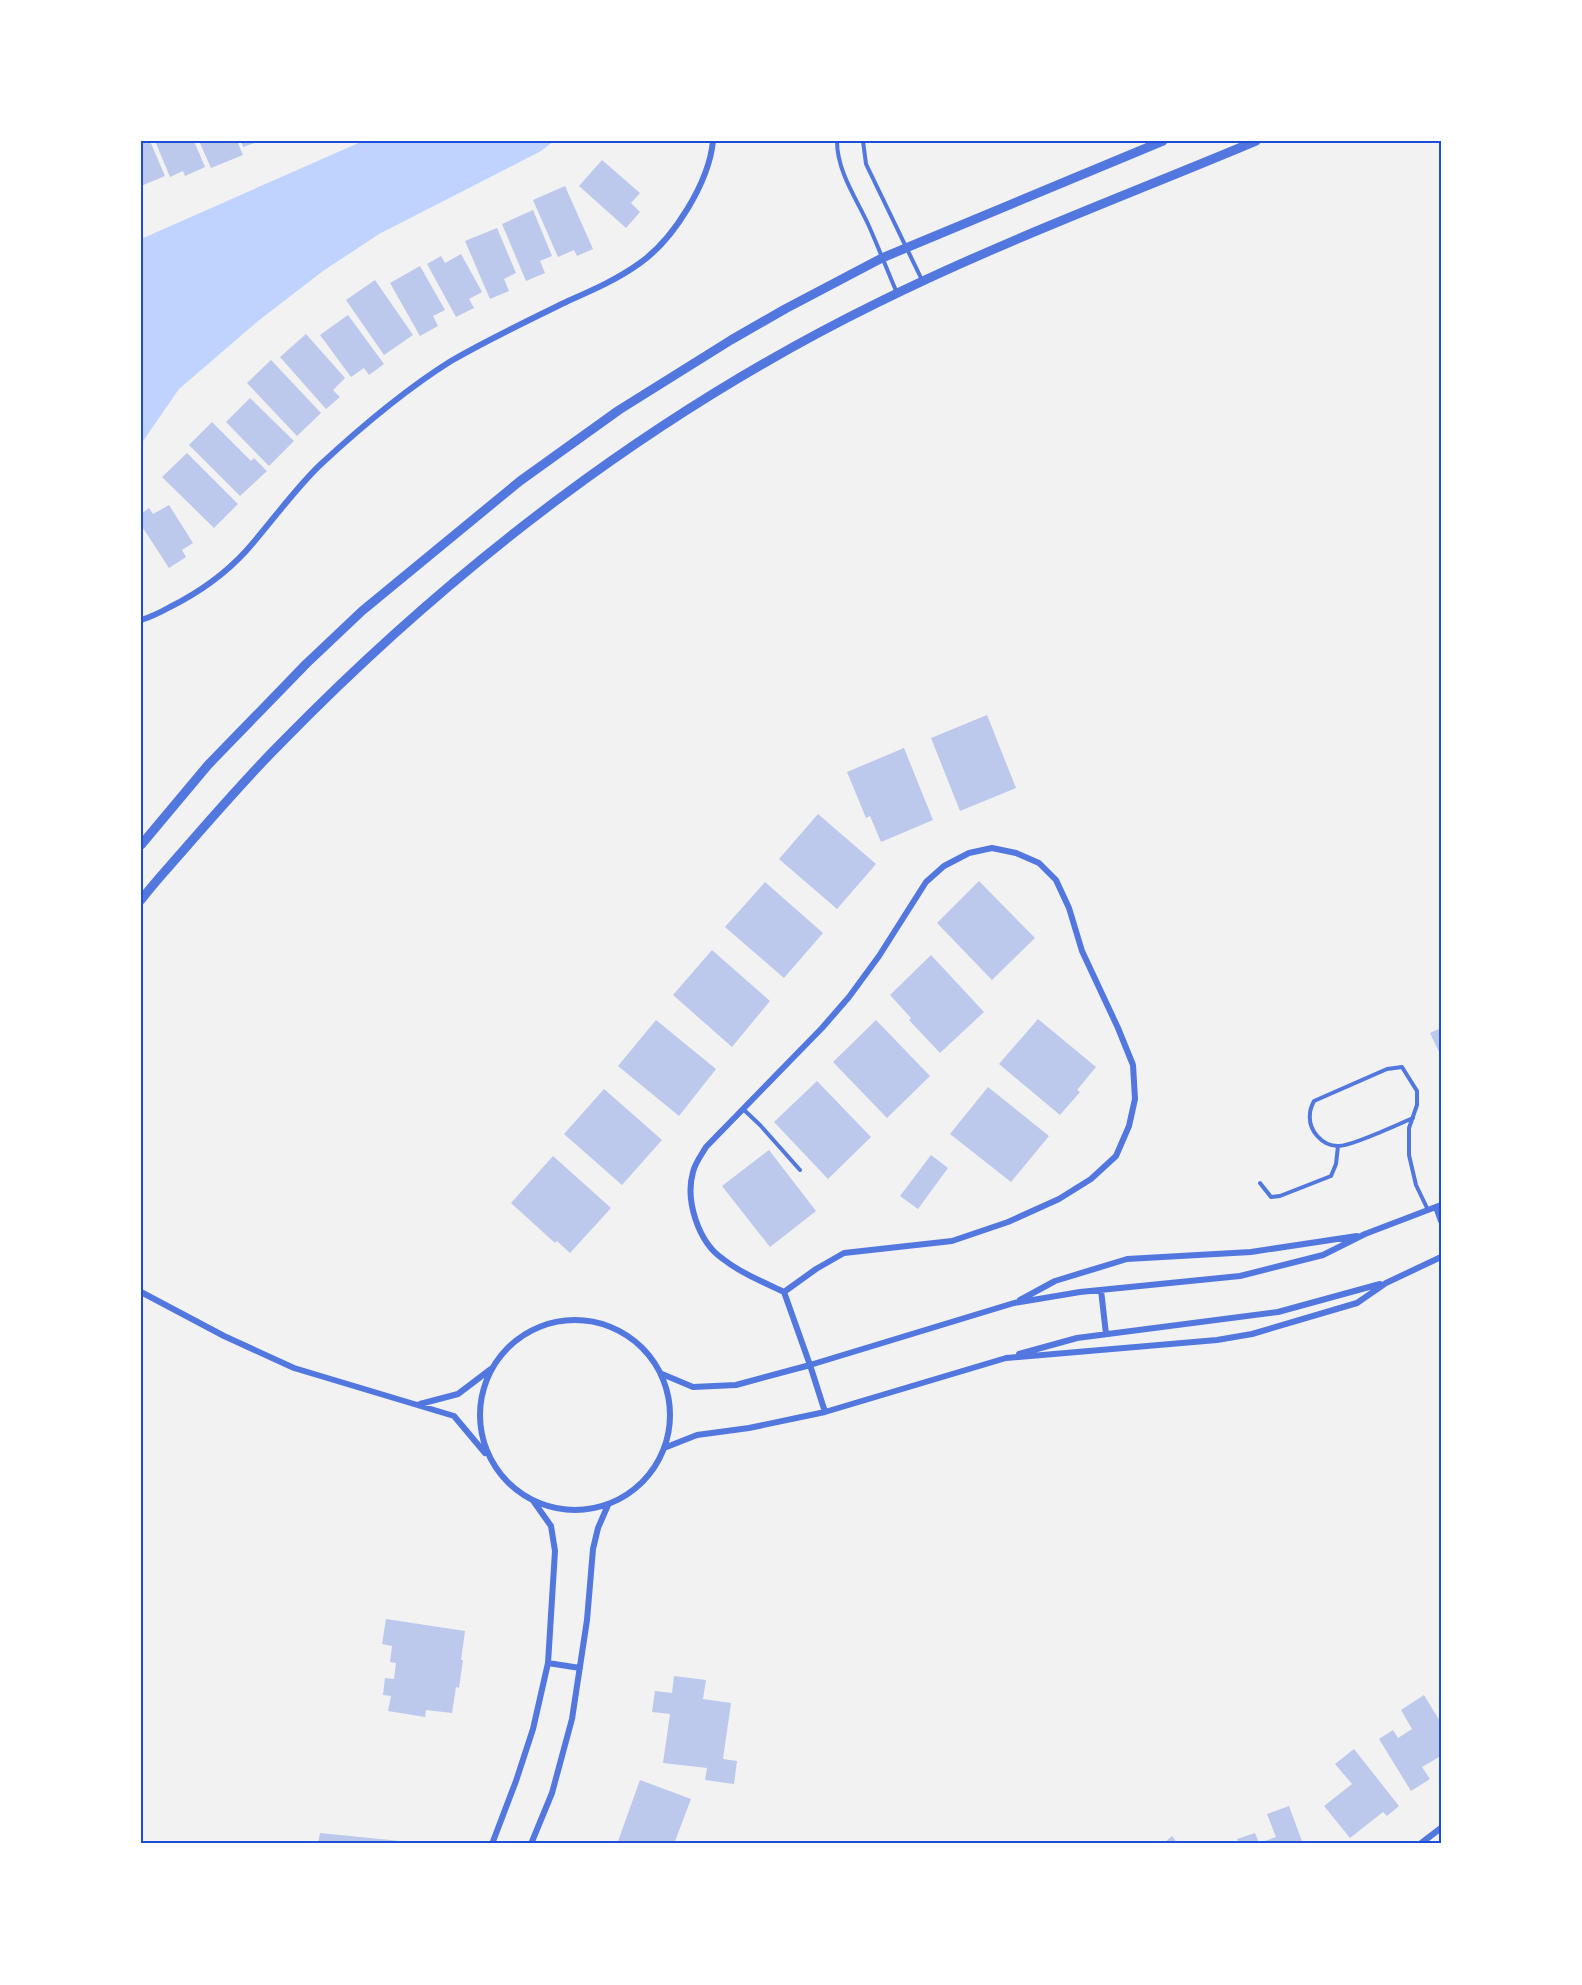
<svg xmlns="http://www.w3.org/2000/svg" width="1582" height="1985" font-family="'Public Sans',sans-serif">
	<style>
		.water { fill: #bfd3fe }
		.building { fill: #bdc9ec }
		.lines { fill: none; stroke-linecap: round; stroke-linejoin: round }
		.service { stroke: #5277de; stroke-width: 4 }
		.minor { stroke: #5277de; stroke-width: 6 }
		.tertiary { stroke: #5277de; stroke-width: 9 }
		.neatline { fill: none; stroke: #1d4ed8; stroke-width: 2 }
	</style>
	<rect width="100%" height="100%" fill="#f2f2f2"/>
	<path class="water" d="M 363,141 L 554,141 L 541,151 L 379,234 L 323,271 L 258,321 L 179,389 L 141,444 L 141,239 Z"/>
	<path class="building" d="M 141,141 L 150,141 L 165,176 L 141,186 Z
		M 155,141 L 194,141 L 205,167 L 185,176 L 183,171 L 170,177 Z
		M 199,141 L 237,141 L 243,155 L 211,168 Z
		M 241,141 L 260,141 L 243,147 Z
		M 602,160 L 640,193 L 631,203 L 640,212 L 626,228 L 579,186 Z
		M 565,186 L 593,249 L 577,256 L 574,250 L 558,257 L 533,200 Z
		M 533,210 L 552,256 L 540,261 L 545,273 L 526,281 L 502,224 Z
		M 497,228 L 516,273 L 504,279 L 509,291 L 490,299 L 465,241 Z
		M 461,254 L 482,292 L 469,299 L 474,308 L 456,317 L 427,264 L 441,256 L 445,263 Z
		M 420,266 L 445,310 L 433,316 L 438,326 L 420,336 L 390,283 Z
		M 375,280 L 413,335 L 384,355 L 346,300 Z
		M 348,315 L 384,364 L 369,375 L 364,368 L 351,377 L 320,335 Z
		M 306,334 L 345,378 L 333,390 L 340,397 L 326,409 L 280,357 Z
		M 271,360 L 321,413 L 297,436 L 247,383 Z
		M 250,398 L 294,441 L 269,466 L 226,422 Z
		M 212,422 L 251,461 L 254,458 L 267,471 L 240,496 L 189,445 Z
		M 187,453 L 238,504 L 214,528 L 162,477 Z
		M 169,505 L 193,543 L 182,550 L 186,557 L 169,568 L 141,525 L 141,514 L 149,508 L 153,514 Z
		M 987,715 L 1016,788 L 960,811 L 931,738 Z
		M 904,748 L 933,820 L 881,842 L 870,816 L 866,818 L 847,772 Z
		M 818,814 L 876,864 L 837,909 L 779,859 Z
		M 979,881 L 1035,938 L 992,980 L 937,923 Z
		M 765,882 L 823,933 L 784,978 L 725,927 Z
		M 712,950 L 770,1001 L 732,1047 L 673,995 Z
		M 931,955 L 984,1012 L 940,1053 L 909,1020 L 911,1018 L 890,995 Z
		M 1038,1019 L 1096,1067 L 1077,1090 L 1080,1092 L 1060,1115 L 999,1064 Z
		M 656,1020 L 716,1069 L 679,1116 L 618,1066 Z
		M 876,1020 L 930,1076 L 887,1118 L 833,1062 Z
		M 1441,1028 L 1441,1056 L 1430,1033 Z
		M 817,1081 L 871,1137 L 828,1179 L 774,1122 Z
		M 988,1087 L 1049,1136 L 1011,1182 L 950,1134 Z
		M 604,1089 L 662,1140 L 622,1185 L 564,1134 Z
		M 769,1150 L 816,1211 L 770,1247 L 722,1186 Z
		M 931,1155 L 948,1168 L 918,1209 L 900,1196 Z
		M 553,1156 L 611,1208 L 570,1253 L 557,1241 L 555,1243 L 511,1203 Z
		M 386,1619 L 465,1631 L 461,1660 L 463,1660 L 459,1688 L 456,1687 L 452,1713 L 426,1710 L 425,1717 L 388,1711 L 391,1696 L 383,1695 L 385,1678 L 394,1679 L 396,1663 L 390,1662 L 392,1646 L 382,1644 Z
		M 674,1676 L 706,1680 L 703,1699 L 731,1703 L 723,1759 L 737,1761 L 734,1784 L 705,1780 L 707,1768 L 663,1763 L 670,1714 L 652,1712 L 655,1691 L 672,1693 Z
		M 1424,1695 L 1441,1723 L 1441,1760 L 1439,1757 L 1422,1767 L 1430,1779 L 1411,1791 L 1379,1739 L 1393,1730 L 1398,1738 L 1412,1729 L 1401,1710 Z
		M 1354,1749 L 1399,1806 L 1387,1816 L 1383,1812 L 1350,1838 L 1324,1806 L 1352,1784 L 1335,1764 Z
		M 640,1780 L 691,1799 L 674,1844 L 617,1844 Z
		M 1289,1806 L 1303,1844 L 1239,1844 L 1237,1839 L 1255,1833 L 1259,1843 L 1276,1837 L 1267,1814 Z
		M 320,1833 L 400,1841 L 400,1844 L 318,1844 Z
		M 1172,1836 L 1178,1844 L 1163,1844 Z"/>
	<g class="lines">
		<path class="service" d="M 837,141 C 837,171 856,198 868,224 C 878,246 887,270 897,293
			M 863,141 L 866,164 L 922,280
			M 743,1109 L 760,1125 L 800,1170
			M 1413,1118 C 1399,1124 1350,1147 1338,1146 C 1322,1146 1308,1130 1310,1114 C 1310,1110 1312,1105 1314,1101 L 1387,1069 L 1402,1067 L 1417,1091 L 1417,1105 L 1409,1128 L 1409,1155 L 1416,1185 L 1428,1210
			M 1260,1183 L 1271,1197 L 1280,1196 L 1331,1176 L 1336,1164 L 1338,1146"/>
		<path class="minor" d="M 141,620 C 151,617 161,612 170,607 C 198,593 225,574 246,551 C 271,523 293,491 320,465 C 361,427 403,391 451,361 C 489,339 529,320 568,301 C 593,290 618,279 640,263 C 674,239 709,182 713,141
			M 1436,1207 L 1441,1221
			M 1101,1290 L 1106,1334
			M 141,1292 L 224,1336 L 294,1368 L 454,1416 L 485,1453
			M 784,1292 C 763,1282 741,1273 723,1259 C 698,1242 685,1200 693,1172 C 695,1163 702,1154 706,1147 L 822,1028 L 849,997 L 879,956 L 926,882 L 944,866 L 969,853 L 992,848 L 1016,853 L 1039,863 L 1056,880 L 1069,908 L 1082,951 L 1118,1028 L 1133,1065 L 1135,1099 L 1129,1126 L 1116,1156 L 1091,1179 L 1059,1199 L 1008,1222 L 952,1241 L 844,1253 L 816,1269 L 784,1292 L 810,1365 L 825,1412
			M 1020,1300 L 1055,1281 L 1127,1259 L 1251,1252 L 1357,1236
			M480 1415a95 95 0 1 1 190 0a95 95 0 1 1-190 0Z
			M 1019,1354 L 1077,1338 L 1278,1312 L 1380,1284
			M 662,1374 L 693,1387 L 736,1385 L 810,1365 L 1014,1303 L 1080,1292 L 1240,1276 L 1323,1255 L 1365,1234 L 1441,1205
			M 420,1404 L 458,1394 L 491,1369
			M 664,1448 L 697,1435 L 749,1428 L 825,1412 L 1006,1358 L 1217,1340 L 1252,1334 L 1357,1303 L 1386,1283 L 1441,1257
			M 548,1663 L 580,1668
			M 492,1844 L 516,1781 L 533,1729 L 548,1663 L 555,1551 L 551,1526 L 534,1502
			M 531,1844 L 552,1793 L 572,1719 L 587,1620 L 593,1549 L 598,1528 L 608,1505
			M 1420,1844 L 1441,1828"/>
		<path class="tertiary" d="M 141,845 L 208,765 L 306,664 L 362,611 L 520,481 L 619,410 L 731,340 L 785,309 L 882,258 L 1163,141
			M 141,900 C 153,884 167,869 181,853 C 214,815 247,777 283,741 C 455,565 655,412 877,303 C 1000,242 1130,194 1256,141"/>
	</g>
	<rect width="1582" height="1985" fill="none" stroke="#ffffff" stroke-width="285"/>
	<rect x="142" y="142" width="1298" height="1700" class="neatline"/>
</svg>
